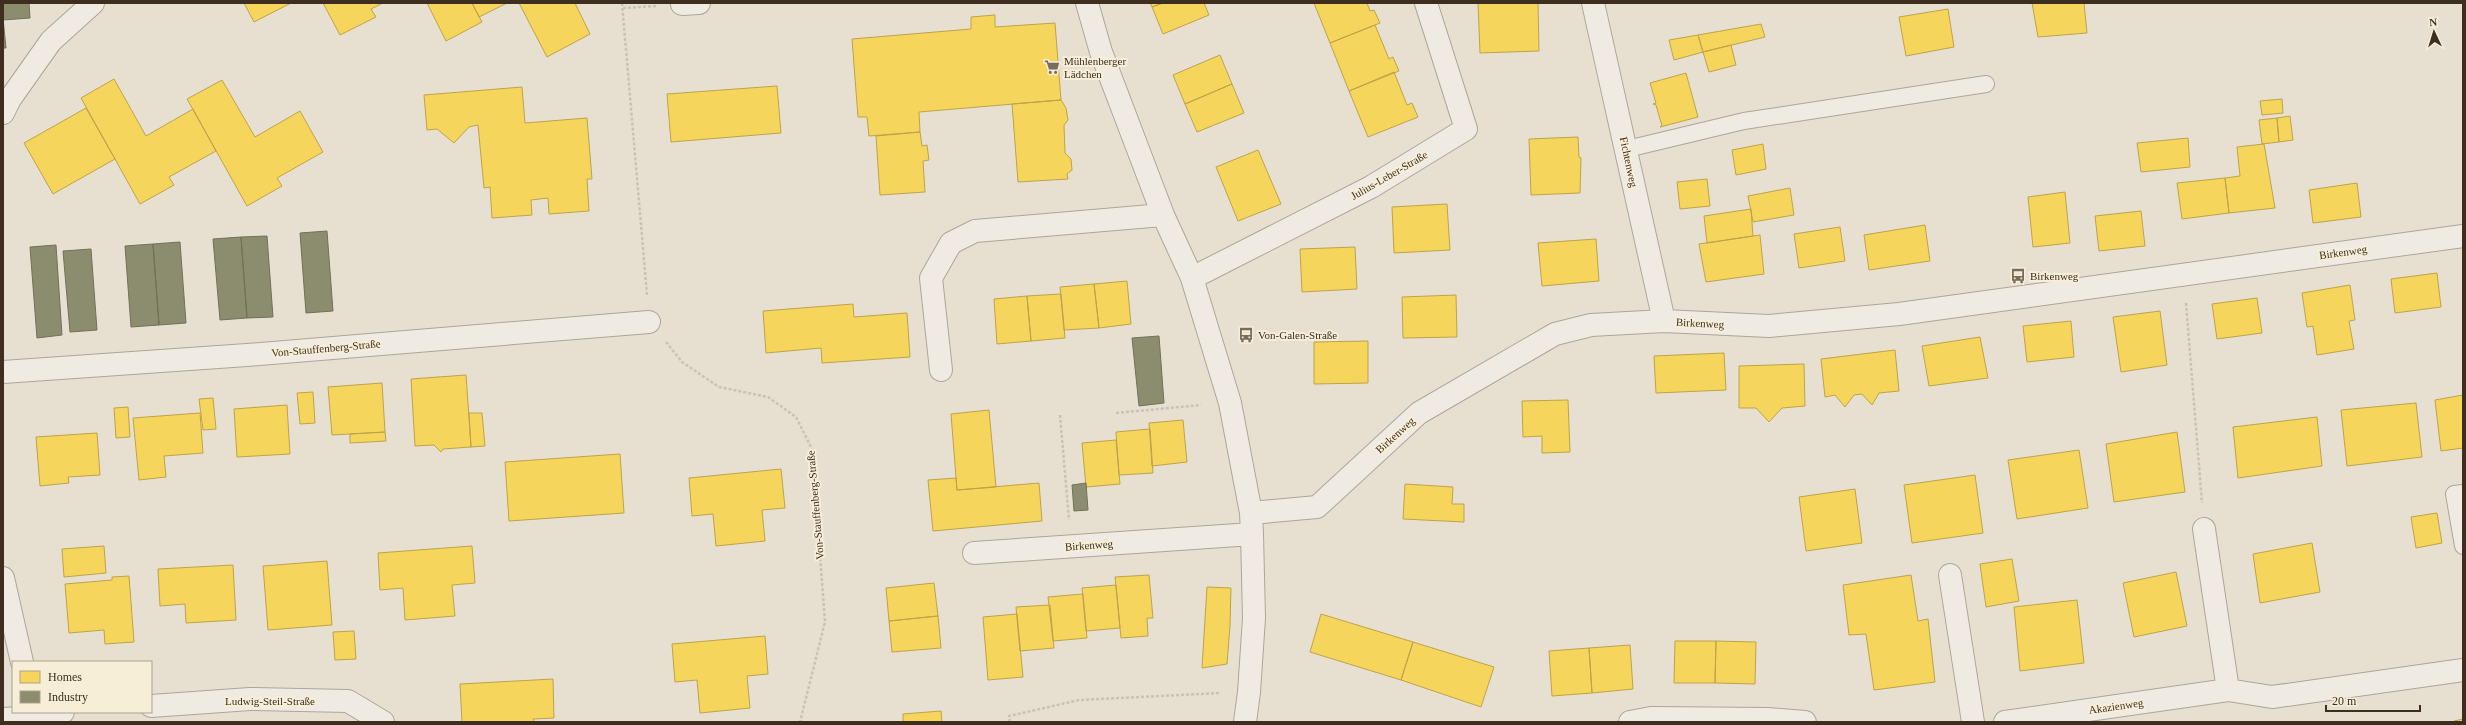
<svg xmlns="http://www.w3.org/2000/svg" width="2466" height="725" font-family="Georgia,serif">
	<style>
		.homes { fill: #f6d55c; stroke: #bea34a }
		.industry { fill: #8c8c6e; stroke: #747057 }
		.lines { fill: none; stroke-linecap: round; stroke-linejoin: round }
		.service-casing { stroke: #ada599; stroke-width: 18 }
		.minor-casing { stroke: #ada599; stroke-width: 24 }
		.path { stroke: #c8c2b9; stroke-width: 2.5; stroke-dasharray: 3 2; stroke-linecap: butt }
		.service { stroke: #efebe3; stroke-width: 16 }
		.minor { stroke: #efebe3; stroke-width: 22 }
		.labels { text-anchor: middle; stroke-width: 4; stroke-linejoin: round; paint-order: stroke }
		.poi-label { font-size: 11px; fill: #3d2e20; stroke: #f7eed8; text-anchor: start }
		.street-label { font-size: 11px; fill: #3d2e20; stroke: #f7eed8 }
	</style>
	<rect width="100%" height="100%" fill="#e7e0d1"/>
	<path class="homes" d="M 244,3 L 291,3 L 254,22 Z
		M 323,3 L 383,3 L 371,9 L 376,17 L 340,35 Z
		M 427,3 L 472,3 L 482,22 L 446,41 Z
		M 472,3 L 507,3 L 479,17 Z
		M 519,3 L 575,3 L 590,34 L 547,57 Z
		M 1150,3 L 1163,3 L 1152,7 Z
		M 1163,3 L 1204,3 L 1209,15 L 1163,34 L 1152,7 Z
		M 1314,3 L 1367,3 L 1370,11 L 1374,10 L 1380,23 L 1330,43 Z
		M 1478,3 L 1538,3 L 1539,51 L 1480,53 Z
		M 2032,3 L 2084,3 L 2087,33 L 2038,37 Z
		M 1948,9 L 1954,47 L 1906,56 L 1899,17 Z
		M 995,15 L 995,27 L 1055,23 L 1061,100 L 919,112 L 920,132 L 869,136 L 867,117 L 858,117 L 852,39 L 971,29 L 971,17 Z
		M 1761,24 L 1765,37 L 1703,52 L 1698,35 Z
		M 1375,25 L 1389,59 L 1393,57 L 1399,71 L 1349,91 L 1330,43 Z
		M 1698,35 L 1703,52 L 1674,60 L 1669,40 Z
		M 1731,45 L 1736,65 L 1709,72 L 1703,52 Z
		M 1220,55 L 1232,84 L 1185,104 L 1173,75 Z
		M 1394,72 L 1407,105 L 1412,103 L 1418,117 L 1368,137 L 1349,91 Z
		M 1686,73 L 1698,117 L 1660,127 L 1662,126 L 1656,105 L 1653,104 L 1656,103 L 1650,83 Z
		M 114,79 L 146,136 L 193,109 L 216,151 L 169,177 L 174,185 L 140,204 L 81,98 Z
		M 222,80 L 255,137 L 300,111 L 323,152 L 277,178 L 282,186 L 247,206 L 187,99 Z
		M 1232,84 L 1244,113 L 1197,132 L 1185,104 Z
		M 777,86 L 781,133 L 671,142 L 667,94 Z
		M 522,87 L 525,123 L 587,118 L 592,179 L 587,179 L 589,211 L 549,214 L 548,198 L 531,200 L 532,215 L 492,218 L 490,187 L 484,188 L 478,125 L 469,127 L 454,143 L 437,129 L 427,130 L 424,95 Z
		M 2282,99 L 2283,113 L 2262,115 L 2260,101 Z
		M 1061,100 L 1066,108 L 1068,120 L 1064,125 L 1065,153 L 1071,159 L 1072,170 L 1067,174 L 1068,179 L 1018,182 L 1012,104 Z
		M 86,108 L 115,159 L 53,194 L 24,143 Z
		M 2290,116 L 2293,140 L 2279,142 L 2277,118 Z
		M 2277,118 L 2279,142 L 2262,144 L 2259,120 Z
		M 920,132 L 922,146 L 927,145 L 929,160 L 923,161 L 925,192 L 880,195 L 876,136 Z
		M 1578,137 L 1579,157 L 1581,158 L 1580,193 L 1531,195 L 1529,139 Z
		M 2188,138 L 2190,167 L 2141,172 L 2137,143 Z
		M 1763,144 L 1766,169 L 1736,175 L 1732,150 Z
		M 2264,144 L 2275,208 L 2229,213 L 2225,178 L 2240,176 L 2237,147 Z
		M 1258,150 L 1281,204 L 1238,221 L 1216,167 Z
		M 2225,178 L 2229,213 L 2182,219 L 2177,183 Z
		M 1707,179 L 1710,206 L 1680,209 L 1677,182 Z
		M 2357,183 L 2361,217 L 2313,223 L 2309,190 Z
		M 1790,188 L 1794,215 L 1753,222 L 1748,196 Z
		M 2065,192 L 2070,243 L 2033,247 L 2028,197 Z
		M 1447,204 L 1450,250 L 1394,253 L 1392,207 Z
		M 1751,209 L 1753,236 L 1707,243 L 1704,216 Z
		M 2141,211 L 2145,246 L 2099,251 L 2095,216 Z
		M 1925,225 L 1930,261 L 1869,270 L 1864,235 Z
		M 1840,227 L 1845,261 L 1799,268 L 1794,234 Z
		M 1760,235 L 1764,274 L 1706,282 L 1699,244 Z
		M 1596,239 L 1599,281 L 1542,286 L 1538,243 Z
		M 1355,247 L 1357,289 L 1302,292 L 1300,249 Z
		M 2437,273 L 2441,307 L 2395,313 L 2391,279 Z
		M 1127,281 L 1131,324 L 1099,328 L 1094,284 Z
		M 1094,284 L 1099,328 L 1064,330 L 1060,287 Z
		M 2350,285 L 2355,320 L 2349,321 L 2354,349 L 2317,355 L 2313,326 L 2307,327 L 2302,293 Z
		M 1061,294 L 1065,338 L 1031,341 L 1027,296 Z
		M 1456,295 L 1457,337 L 1403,338 L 1402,297 Z
		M 1027,296 L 1031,341 L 997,344 L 994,299 Z
		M 2257,298 L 2262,333 L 2217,339 L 2212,304 Z
		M 853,304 L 854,317 L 907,313 L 910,357 L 822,363 L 821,348 L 766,353 L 763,311 Z
		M 2160,311 L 2167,365 L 2121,372 L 2113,317 Z
		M 2071,321 L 2074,357 L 2027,362 L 2023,326 Z
		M 1980,337 L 1988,378 L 1929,386 L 1922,346 Z
		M 1368,341 L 1368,383 L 1314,384 L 1314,342 Z
		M 1895,350 L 1899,391 L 1879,393 L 1872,405 L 1862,394 L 1854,395 L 1845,407 L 1835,395 L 1825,397 L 1821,359 Z
		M 1724,353 L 1726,390 L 1656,393 L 1654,356 Z
		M 1804,364 L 1805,406 L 1782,408 L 1769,422 L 1756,408 L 1739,408 L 1739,366 Z
		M 466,375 L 471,447 L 443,449 L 441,452 L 434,445 L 415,446 L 411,379 Z
		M 382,383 L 385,432 L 332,435 L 328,387 Z
		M 313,392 L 315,423 L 300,424 L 297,393 Z
		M 2463,395 L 2463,448 L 2441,451 L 2435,400 Z
		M 213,398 L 216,429 L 203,430 L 199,399 Z
		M 1568,400 L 1570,452 L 1542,453 L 1542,436 L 1523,437 L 1522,401 Z
		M 2416,403 L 2422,457 L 2347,466 L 2341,410 Z
		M 287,405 L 290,454 L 237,457 L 234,409 Z
		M 128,407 L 130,437 L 116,438 L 114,408 Z
		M 989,410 L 996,487 L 957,490 L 951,414 Z
		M 200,413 L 203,453 L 164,456 L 166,477 L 139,480 L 133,418 Z
		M 469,413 L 482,413 L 485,446 L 471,447 Z
		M 2317,417 L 2322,466 L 2238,478 L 2233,427 Z
		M 1183,420 L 1187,462 L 1152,466 L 1149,423 Z
		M 1150,429 L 1153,473 L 1119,475 L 1116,432 Z
		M 385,432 L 386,441 L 350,443 L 350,434 Z
		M 2177,432 L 2185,492 L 2114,502 L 2106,444 Z
		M 97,433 L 100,475 L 68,477 L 69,483 L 40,486 L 36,437 Z
		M 1116,440 L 1120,484 L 1086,487 L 1082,443 Z
		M 2079,450 L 2088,508 L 2017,519 L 2008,460 Z
		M 620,454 L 624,513 L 509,521 L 505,462 Z
		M 781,469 L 785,508 L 762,510 L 765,541 L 716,546 L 713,514 L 692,516 L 689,478 Z
		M 1975,475 L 1983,533 L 1912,543 L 1904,485 Z
		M 956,478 L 957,490 L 1039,483 L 1042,521 L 933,531 L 928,480 Z
		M 1405,484 L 1453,487 L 1452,504 L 1464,504 L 1464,522 L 1403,519 Z
		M 1855,489 L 1862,543 L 1806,551 L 1799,497 Z
		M 2437,513 L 2442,543 L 2416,548 L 2411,517 Z
		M 2312,543 L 2320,592 L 2260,603 L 2253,554 Z
		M 104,546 L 106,573 L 64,577 L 62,549 Z
		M 472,546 L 475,583 L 452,585 L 455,616 L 405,620 L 403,588 L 380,590 L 378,553 Z
		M 2012,559 L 2019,601 L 1986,607 L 1980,564 Z
		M 327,561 L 332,625 L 268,630 L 263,566 Z
		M 233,565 L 236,620 L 186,623 L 185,604 L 160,606 L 158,569 Z
		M 2176,572 L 2187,626 L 2134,637 L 2123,583 Z
		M 1149,575 L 1153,618 L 1147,618 L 1148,636 L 1121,638 L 1115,577 Z
		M 1911,575 L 1918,621 L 1928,619 L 1935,682 L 1874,690 L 1866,634 L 1849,635 L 1843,585 Z
		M 129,576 L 134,642 L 105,644 L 104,630 L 69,633 L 65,584 L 112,580 L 112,577 Z
		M 934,583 L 938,616 L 889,621 L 886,588 Z
		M 1116,585 L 1120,628 L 1086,631 L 1082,588 Z
		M 1207,587 L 1231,588 L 1230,626 L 1227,664 L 1202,668 Z
		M 1083,594 L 1087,638 L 1053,641 L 1048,597 Z
		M 2077,600 L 2084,663 L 2020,671 L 2014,607 Z
		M 1050,605 L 1054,648 L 1020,651 L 1016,607 Z
		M 1017,614 L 1023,677 L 988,680 L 983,617 Z
		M 1321,614 L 1413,642 L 1401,680 L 1310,652 Z
		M 938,616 L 941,648 L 892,652 L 889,621 Z
		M 354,631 L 356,659 L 335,660 L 333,632 Z
		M 765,636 L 768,674 L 747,676 L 750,708 L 700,713 L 697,680 L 675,682 L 672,644 Z
		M 1675,641 L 1716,641 L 1715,683 L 1674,683 Z
		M 1716,641 L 1756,642 L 1755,684 L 1715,683 Z
		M 1413,642 L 1494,667 L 1481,707 L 1401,680 Z
		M 1630,645 L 1633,689 L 1592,693 L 1589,648 Z
		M 1589,648 L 1592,693 L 1552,696 L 1549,651 Z
		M 553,679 L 554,718 L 533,719 L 534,722 L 462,722 L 460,684 Z
		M 941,711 L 942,722 L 903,722 L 903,714 Z
		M 2463,719 L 2463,722 L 2455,722 L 2454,721 Z"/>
	<path class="industry" d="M 3,3 L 29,3 L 30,18 L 3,20 Z
		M 3,18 L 6,48 L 3,48 Z
		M 327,231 L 333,311 L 306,313 L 300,233 Z
		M 267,236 L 273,317 L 247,318 L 241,237 Z
		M 241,237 L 247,318 L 220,320 L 213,239 Z
		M 180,242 L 186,323 L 159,325 L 153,244 Z
		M 153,244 L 159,325 L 131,327 L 125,246 Z
		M 56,245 L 62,335 L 37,338 L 30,247 Z
		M 91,249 L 97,330 L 70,332 L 63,251 Z
		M 1159,336 L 1164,403 L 1139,406 L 1132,338 Z
		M 1086,483 L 1088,510 L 1074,511 L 1072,485 Z"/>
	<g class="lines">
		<g class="service-casing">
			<path id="service" d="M 1627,149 L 1744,121 L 1986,84
				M 2463,493 L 2454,494 L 2463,546
				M 3,716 L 34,714"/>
		</g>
		<g class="minor-casing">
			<path id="minor" d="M 1087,3 L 1101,52 L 1163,215 L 1192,278 L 1230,403 L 1251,513 L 1252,534 L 1254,618 L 1249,692 L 1245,722
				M 1593,3 L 1664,321
				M 682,4 L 699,3
				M 3,113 L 10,99 L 51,41 L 93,3
				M 1192,278 L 1371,187 L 1466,129 L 1426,3
				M 941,370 L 931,278 L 951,243 L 975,231 L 1163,215
				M 3,372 L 247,355 L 649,322
				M 1251,513 L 1317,507 L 1419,413 L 1555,334 L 1591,325 L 1664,321 L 1769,326 L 1899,314 L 2463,236
				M 2204,529 L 2228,690
				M 974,553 L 1252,534
				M 1950,575 L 1973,722
				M 3,578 L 22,662
				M 151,706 L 250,699 L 348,701 L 383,722
				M 34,714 L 63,712
				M 1630,722 L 1651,718 L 1768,719 L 1805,722
				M 2005,722 L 2228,690 L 2272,697 L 2463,670"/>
		</g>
		<path class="path" d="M 622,3 L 647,295
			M 623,8 L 656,6
			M 2186,303 L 2202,503
			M 666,342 L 682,362 L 719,387 L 768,397 L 796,417 L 812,449 L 825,622 L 800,722
			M 1116,413 L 1201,405
			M 1060,415 L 1069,520
			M 1010,722 L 1009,716 L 1079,700 L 1221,693"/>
		<use href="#service" class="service"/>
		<use href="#minor" class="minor"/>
	</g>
	<defs>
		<g id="supermarket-bare" transform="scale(1.2)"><path d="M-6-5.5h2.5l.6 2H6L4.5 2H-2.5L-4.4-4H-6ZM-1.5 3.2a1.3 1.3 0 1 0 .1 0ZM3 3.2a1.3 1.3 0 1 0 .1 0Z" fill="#786c5e" stroke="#f7eed8" stroke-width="2.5" paint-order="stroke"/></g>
		<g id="bus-bare" transform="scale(1.2)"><path d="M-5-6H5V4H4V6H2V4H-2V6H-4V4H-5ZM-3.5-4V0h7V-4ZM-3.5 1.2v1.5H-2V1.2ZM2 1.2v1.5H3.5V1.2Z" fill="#786c5e" stroke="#f7eed8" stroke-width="2.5" paint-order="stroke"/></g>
	</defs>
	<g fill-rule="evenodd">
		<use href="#supermarket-bare" x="1052" y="67"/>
		<use href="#bus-bare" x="2018" y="276"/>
		<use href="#bus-bare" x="1246" y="335"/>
	</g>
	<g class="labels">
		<g class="poi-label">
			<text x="1064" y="65">Mühlenberger<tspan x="1064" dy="13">Lädchen</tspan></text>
			<text x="2030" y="280">Birkenweg</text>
			<text x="1258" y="339">Von-Galen-Straße</text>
		</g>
		<g class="street-label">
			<text transform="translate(1629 162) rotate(78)" y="4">Fichtenweg</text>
			<text transform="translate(1389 175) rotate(-30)" y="4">Julius-Leber-Straße</text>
			<text transform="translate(2343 252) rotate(-8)" y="4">Birkenweg</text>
			<text transform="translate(1700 323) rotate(3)" y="4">Birkenweg</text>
			<text transform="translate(326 348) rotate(-5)" y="4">Von-Stauffenberg-Straße</text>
			<text transform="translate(1395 435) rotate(-42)" y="4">Birkenweg</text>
			<text transform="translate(815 505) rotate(-95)" y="4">Von-Stauffenberg-Straße</text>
			<text transform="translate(1089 545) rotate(-4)" y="4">Birkenweg</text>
			<text x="270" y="705">Ludwig-Steil-Straße</text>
			<text transform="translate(2116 706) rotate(-8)" y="4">Akazienweg</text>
		</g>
	</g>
	<rect width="2466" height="725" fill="none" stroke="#3d2e20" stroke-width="8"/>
	<rect x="12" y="661" width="140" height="52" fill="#f7eed8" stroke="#ada18e"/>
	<rect x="20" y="671" width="20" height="12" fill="#f6d55c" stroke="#ada18e"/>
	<text x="48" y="681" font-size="12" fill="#3d2e20">Homes</text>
	<rect x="20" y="691" width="20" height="12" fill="#8c8c6e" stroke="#ada18e"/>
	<text x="48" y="701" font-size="12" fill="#3d2e20">Industry</text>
	<g transform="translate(2434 32) rotate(356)" stroke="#f7eed8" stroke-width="3" paint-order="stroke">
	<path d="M0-3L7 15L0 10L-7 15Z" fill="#3d2e20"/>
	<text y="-6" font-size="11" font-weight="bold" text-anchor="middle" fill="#3d2e20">N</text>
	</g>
	<path d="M2326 705v6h94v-6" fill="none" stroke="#3d2e20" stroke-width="2"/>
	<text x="2332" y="705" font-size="12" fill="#3d2e20" stroke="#f7eed8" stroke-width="3" paint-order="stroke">20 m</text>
</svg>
